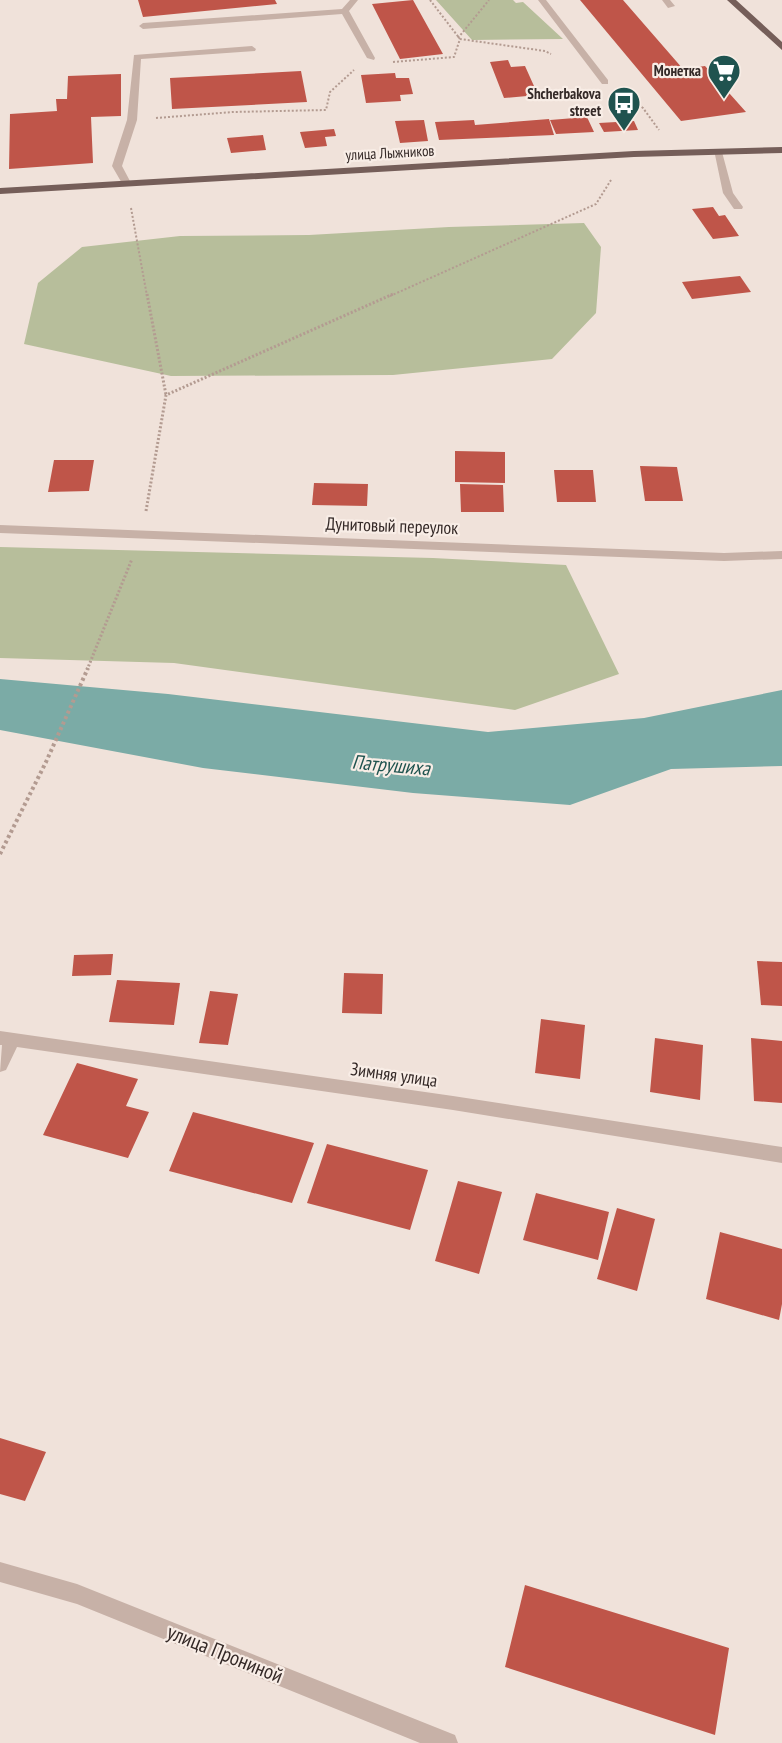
<svg xmlns="http://www.w3.org/2000/svg" width="782" height="1743" font-family="'PT Sans Narrow',sans-serif">
	<style>
		.green { fill: #b7be9b }
		.water { fill: #7baba6 }
		.building { fill: #bf5549 }
		.lines { fill: none; stroke-linecap: round; stroke-linejoin: round }
		.path-far2 { stroke: #b39b91; stroke-width: 2; stroke-dasharray: 2 2; stroke-linecap: butt }
		.path-far1 { stroke: #b39b91; stroke-width: 3; stroke-dasharray: 2 2; stroke-linecap: butt }
		.path { stroke: #b39b91; stroke-width: 4; stroke-dasharray: 3 3; stroke-linecap: butt }
		.minor { fill: #c7b1a7; fill-rule: evenodd }
		.major { fill: #755e59; fill-rule: evenodd }
		.labels { text-anchor: middle; stroke-width: 4.5; stroke-linejoin: round; paint-order: stroke }
		.far-poi-label { font-size: 15px; font-weight: bold; fill: #342927; stroke: #f8ede6; text-anchor: end }
		.far-street-label { font-size: 15px; fill: #342927; stroke: #f8ede6 }
		.street-label { font-size: 18px; fill: #342927; stroke: #f8ede6 }
		.water-label { font-size: 20px; font-style: italic; fill: #1f534f; stroke: #f8ede6 }
		.near-street-label { font-size: 21px; fill: #342927; stroke: #f8ede6 }
	</style>
	<rect width="100%" height="100%" fill="#f0e2da"/>
	<path class="green" d="M 436,0 L 513,0 L 516,3 L 523,2 L 563,39 L 472,40 Z
		M 584,223 L 601,247 L 596,313 L 552,359 L 393,375 L 171,376 L 24,344 L 38,283 L 82,247 L 180,236 L 309,235 L 449,227 Z
		M 0,547 L 433,558 L 566,565 L 619,674 L 515,710 L 174,663 L 0,658 Z"/>
	<path class="water" d="M 0,679 L 168,694 L 488,732 L 644,718 L 782,690 L 782,766 L 671,769 L 570,805 L 413,793 L 203,768 L 0,730 Z"/>
	<path class="building" d="M 138,0 L 275,0 L 277,4 L 143,17 Z
		M 413,0 L 443,54 L 400,59 L 372,4 Z
		M 580,0 L 623,0 L 683,69 L 705,66 L 746,112 L 681,121 Z
		M 508,60 L 511,67 L 525,66 L 538,95 L 504,98 L 490,62 Z
		M 301,71 L 307,102 L 172,109 L 170,78 Z
		M 395,73 L 396,78 L 409,78 L 413,94 L 400,95 L 401,101 L 366,103 L 361,75 Z
		M 121,74 L 121,116 L 91,117 L 93,163 L 9,169 L 10,114 L 57,111 L 56,99 L 67,99 L 68,76 Z
		M 587,117 L 594,132 L 556,134 L 550,120 Z
		M 549,119 L 554,135 L 439,140 L 435,122 L 474,120 L 475,125 Z
		M 424,120 L 428,141 L 400,143 L 395,121 Z
		M 634,121 L 638,130 L 604,132 L 599,123 Z
		M 334,129 L 336,136 L 325,137 L 327,146 L 305,148 L 300,132 Z
		M 263,135 L 266,150 L 231,153 L 227,138 Z
		M 713,207 L 719,216 L 725,215 L 739,236 L 713,239 L 692,209 Z
		M 740,276 L 751,292 L 692,299 L 682,282 Z
		M 455,451 L 505,452 L 505,483 L 455,482 Z
		M 54,460 L 94,460 L 89,491 L 48,492 Z
		M 640,466 L 677,467 L 683,501 L 645,501 Z
		M 554,470 L 593,470 L 596,502 L 557,502 Z
		M 314,483 L 368,484 L 367,506 L 312,505 Z
		M 460,484 L 503,485 L 504,512 L 461,512 Z
		M 113,954 L 111,975 L 72,976 L 74,955 Z
		M 757,961 L 782,962 L 782,1006 L 761,1005 Z
		M 344,973 L 383,974 L 382,1014 L 342,1013 Z
		M 117,980 L 180,983 L 174,1025 L 109,1022 Z
		M 210,991 L 238,994 L 228,1045 L 199,1043 Z
		M 541,1019 L 585,1025 L 580,1079 L 535,1073 Z
		M 655,1038 L 703,1045 L 700,1100 L 650,1092 Z
		M 751,1038 L 782,1041 L 782,1103 L 754,1101 Z
		M 77,1063 L 138,1079 L 126,1106 L 149,1112 L 128,1158 L 43,1135 Z
		M 193,1112 L 314,1143 L 292,1203 L 169,1171 Z
		M 327,1144 L 428,1170 L 410,1230 L 307,1203 Z
		M 458,1181 L 502,1192 L 479,1274 L 435,1261 Z
		M 536,1193 L 609,1212 L 598,1260 L 523,1240 Z
		M 617,1208 L 655,1219 L 637,1291 L 597,1279 Z
		M 720,1232 L 782,1249 L 782,1304 L 779,1320 L 706,1299 Z
		M 0,1438 L 46,1452 L 25,1501 L 0,1494 Z
		M 525,1585 L 729,1648 L 715,1735 L 505,1667 Z"/>
	<g class="lines">
		<path class="path-far2" d="M 430,0 L 460,39
			M 458,38 L 489,0
			M 393,62 L 454,57 L 460,39 L 545,51 L 551,54
			M 623,92 L 643,108 L 659,130
			M 156,118 L 233,112 L 326,110 L 330,92 L 354,70
			M 131,208 L 147,296
			M 390,296 L 596,204 L 611,180"/>
		<path class="path-far1" d="M 147,294 L 166,395
			M 146,511 L 166,395 L 393,294
			M 87,670 L 132,559"/>
		<path class="path" d="M 0,854 L 46,762 L 88,668"/>
		<path class="minor" d="M 350,0 L 358,0 L 349,11 L 375,58 L 374,60 L 367,58 L 342,14 L 143,29 L 139,26 L 143,23 L 342,9 Z
			M 538,0 L 546,0 L 608,80 L 608,84 L 602,84 Z
			M 662,0 L 670,0 L 675,6 L 668,8 Z
			M 252,46 L 256,49 L 255,51 L 141,59 L 137,120 L 122,166 L 131,183 L 123,185 L 112,166 L 127,120 L 134,55 Z
			M 714,150 L 722,152 L 733,193 L 743,207 L 742,209 L 734,209 L 723,193 Z
			M 0,525 L 724,553 L 782,551 L 782,559 L 724,561 L 0,533 Z
			M 0,1031 L 453,1096 L 782,1147 L 782,1163 L 453,1110 L 17,1047 L 6,1070 L 0,1072 L 2,1045 L 0,1045 Z
			M 0,1562 L 77,1584 L 455,1735 L 458,1743 L 420,1743 L 77,1604 L 0,1582 Z"/>
		<path class="major" d="M 727,0 L 736,0 L 782,42 L 782,50 Z
			M 782,147 L 782,153 L 634,157 L 0,194 L 0,188 L 634,151 Z"/>
	</g>
	<defs>
		<g id="supermarket-pin" transform="scale(1.725)"><path d="M0 17L-7.5 6A9.5 9.5 0 1 1 7.5 6Z" fill="#1f534f" stroke="#f8ede6"/><path d="M-6-5.5h2.5l.6 2H6L4.5 2H-2.5L-4.4-4H-6ZM-1.5 3.2a1.3 1.3 0 1 0 .1 0ZM3 3.2a1.3 1.3 0 1 0 .1 0Z" fill="#fff"/></g>
		<g id="bus-pin" transform="scale(1.725)"><path d="M0 17L-7.5 6A9.5 9.5 0 1 1 7.5 6Z" fill="#1f534f" stroke="#f8ede6"/><path d="M-5-6H5V4H4V6H2V4H-2V6H-4V4H-5ZM-3.5-4V0h7V-4ZM-3.5 1.2v1.5H-2V1.2ZM2 1.2v1.5H3.5V1.2Z" fill="#fff"/></g>
	</defs>
	<g fill-rule="evenodd">
		<use href="#supermarket-pin" x="724" y="71"/>
		<use href="#bus-pin" x="624" y="103"/>
	</g>
	<g class="labels">
		<g class="far-poi-label">
			<text x="701" y="76">Монетка</text>
			<text x="601" y="99">Shcherbakova<tspan x="601" dy="17">street</tspan></text>
		</g>
		<g class="far-street-label">
			<text transform="translate(390 153) rotate(-3)" y="5">улица Лыжников</text>
		</g>
		<g class="street-label">
			<text transform="translate(392 526) rotate(2)" y="6">Дунитовый переулок</text>
			<text transform="translate(394 1075) rotate(8)" y="6">Зимняя улица</text>
		</g>
		<g class="water-label">
			<text transform="translate(391 765) rotate(5)" y="7">Патрушиха</text>
		</g>
		<g class="near-street-label">
			<text transform="translate(225 1654) rotate(22)" y="7">улица Прониной</text>
		</g>
	</g>
</svg>
